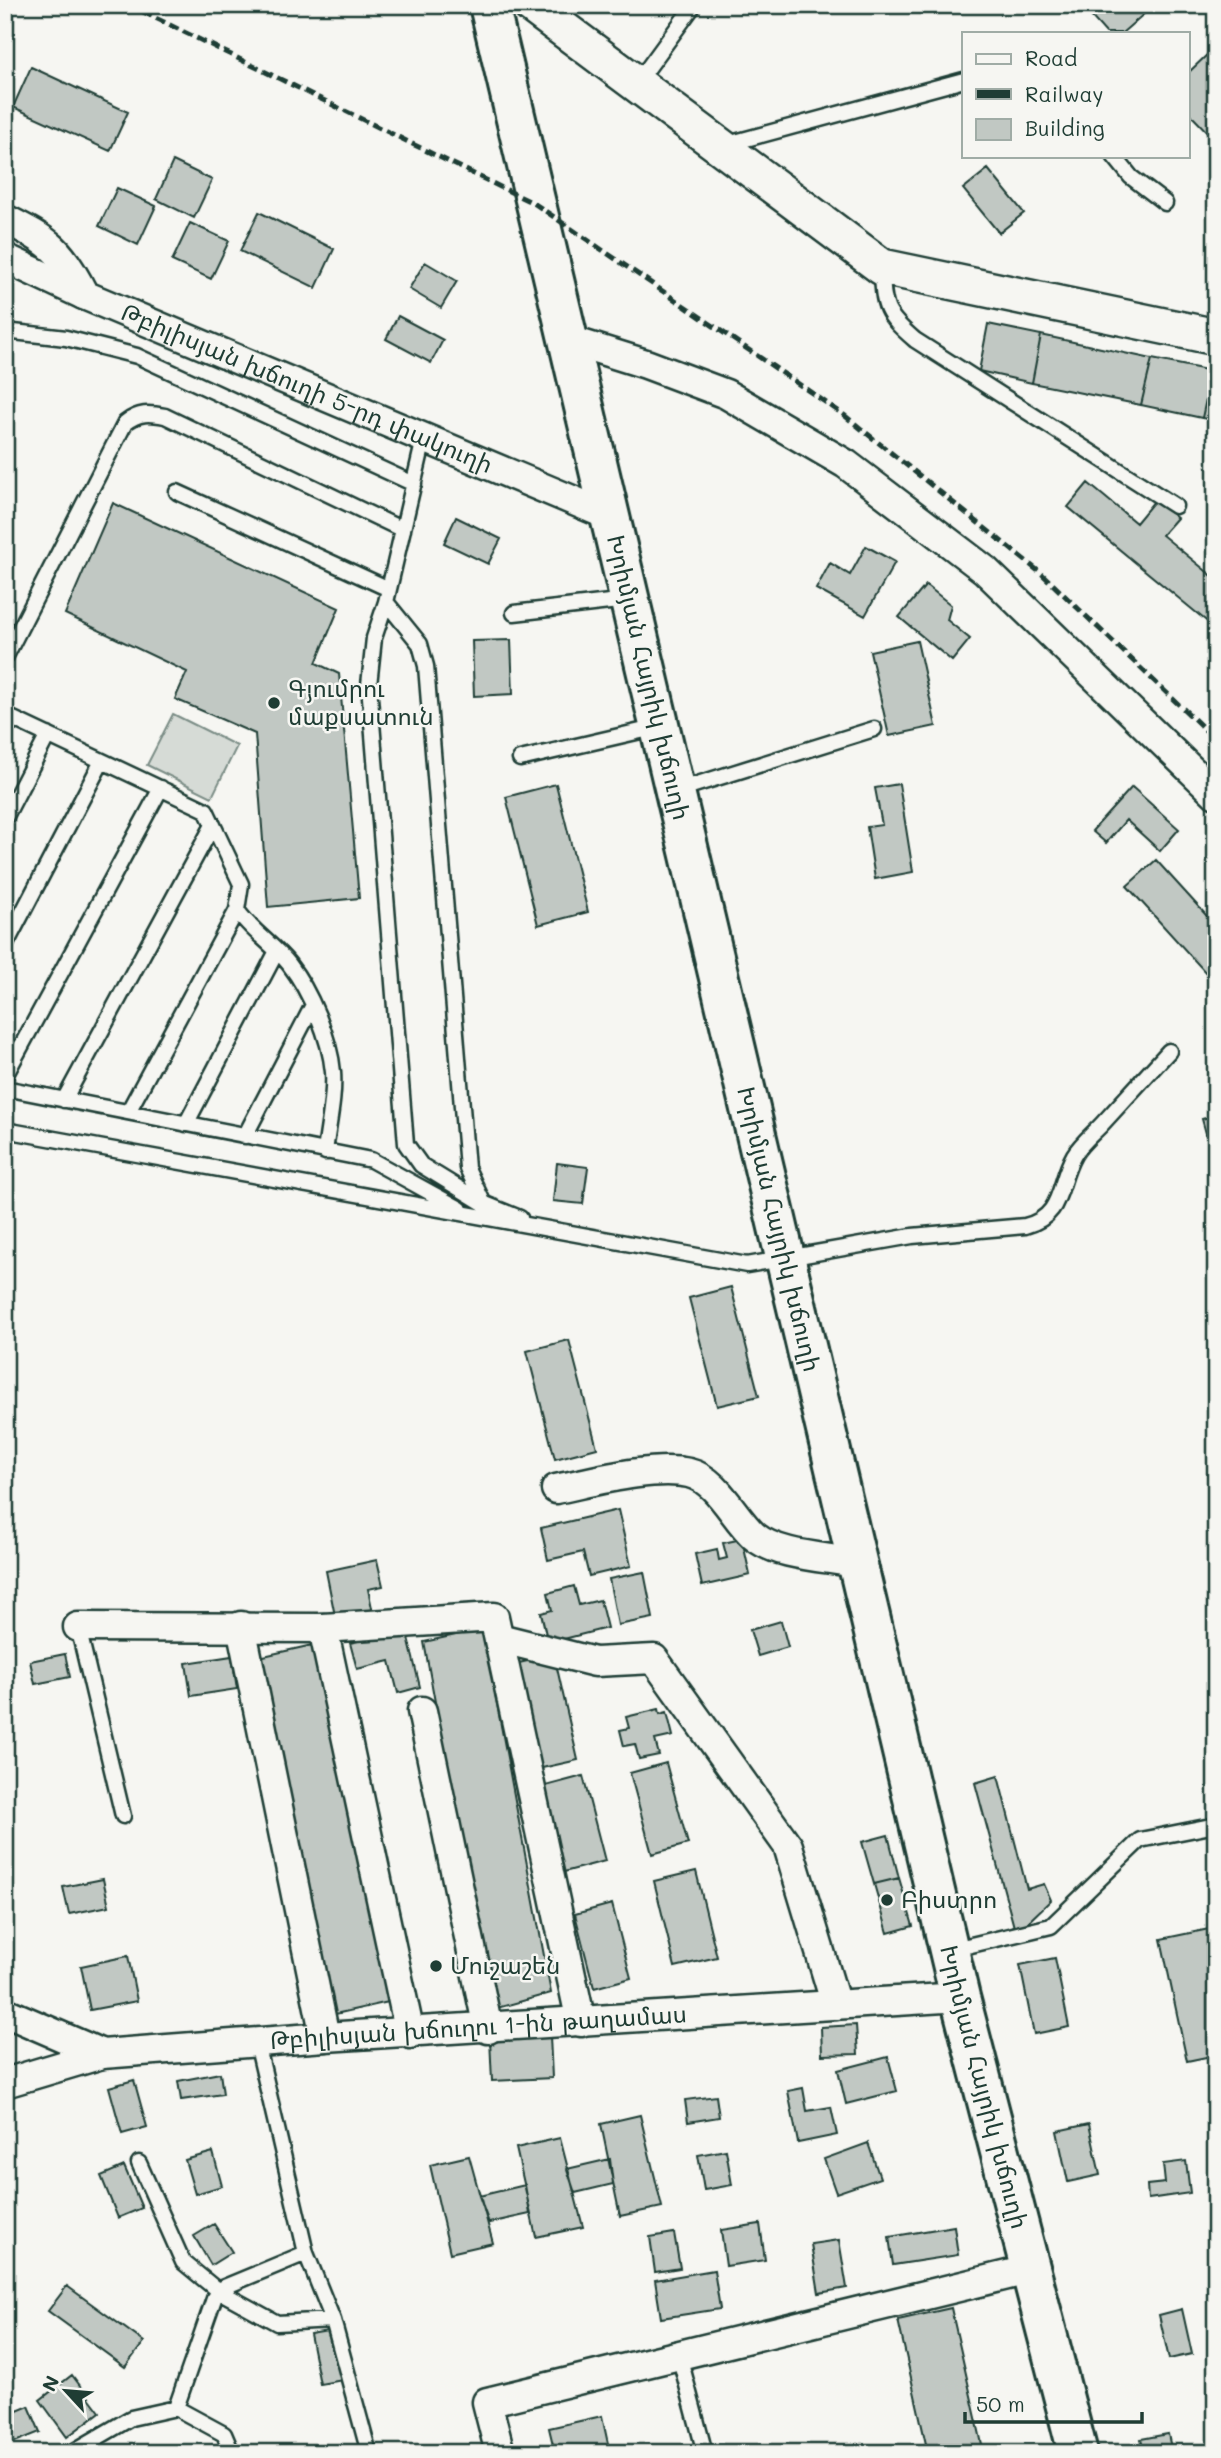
<svg xmlns="http://www.w3.org/2000/svg" width="1221" height="2458" font-family="Mali,'Noto Sans Armenian',sans-serif">
	<style>
		.green { fill: #d6dbd6; stroke: #7a8c85; stroke-width: 2 }
		.building { fill: #c1c8c3; stroke: #1f3d34; stroke-width: 2 }
		.lines { fill: none; stroke-linecap: round; stroke-linejoin: round }
		.service-casing { stroke: #1f3d34; stroke-width: 19 }
		.minor-casing { stroke: #1f3d34; stroke-width: 33 }
		.tertiary-casing { stroke: #1f3d34; stroke-width: 40 }
		.trunk-casing { stroke: #1f3d34; stroke-width: 44 }
		.service { stroke: #f6f6f2; stroke-width: 14 }
		.minor { stroke: #f6f6f2; stroke-width: 28 }
		.tertiary { stroke: #f6f6f2; stroke-width: 35 }
		.trunk { stroke: #f6f6f2; stroke-width: 38 }
		.rail { stroke: #1f3d34; stroke-width: 5; stroke-dasharray: 10 5; stroke-linecap: butt }
		.poi-dot { fill: #1f3d34; stroke: #f6f6f2; stroke-width: 2.5 }
		.labels { text-anchor: middle; stroke-width: 5; stroke-linejoin: round; paint-order: stroke }
		.street-label { font-size: 24px; fill: #1f3d34; stroke: #f6f6f2 }
		.poi-label { font-size: 24px; fill: #1f3d34; stroke: #f6f6f2; text-anchor: start }
	</style>
	<rect width="100%" height="100%" fill="#f6f6f2"/>
	<filter id="ink" filterUnits="userSpaceOnUse"><feTurbulence type="fractalNoise" baseFrequency=".0143" numOctaves="2"/><feDisplacementMap in="SourceGraphic" scale="14" xChannelSelector="R" yChannelSelector="G"/><feConvolveMatrix kernelMatrix="1 2 1 2 8 2 1 2 1" color-interpolation-filters="sRGB"/></filter>
	<g filter="url(#ink)">
		<path class="green" d="M 173,714 L 237,746 L 212,797 L 147,765 Z"/>
		<path class="building" d="M 1081,5 L 1138,5 L 1145,13 L 1122,33 L 1106,33 Z
			M 1209,53 L 1216,60 L 1216,141 L 1188,112 L 1188,73 Z
			M 31,67 L 128,112 L 110,151 L 13,107 Z
			M 173,161 L 212,180 L 194,218 L 156,199 Z
			M 988,169 L 1024,213 L 999,233 L 963,189 Z
			M 117,188 L 156,206 L 138,245 L 99,226 Z
			M 259,212 L 334,249 L 316,288 L 240,251 Z
			M 190,223 L 229,241 L 211,279 L 172,261 Z
			M 425,262 L 457,281 L 441,308 L 409,289 Z
			M 398,316 L 443,340 L 431,363 L 386,339 Z
			M 988,324 L 1041,335 L 1032,383 L 979,371 Z
			M 1041,335 L 1152,359 L 1141,405 L 1032,383 Z
			M 1152,359 L 1212,371 L 1202,418 L 1141,405 Z
			M 1212,371 L 1216,372 L 1216,421 L 1202,418 Z
			M 1088,483 L 1136,523 L 1155,500 L 1177,518 L 1162,535 L 1216,579 L 1216,629 L 1068,507 Z
			M 113,503 L 339,608 L 316,663 L 339,674 L 359,898 L 268,907 L 255,734 L 175,699 L 187,672 L 65,614 Z
			M 456,517 L 501,539 L 488,564 L 444,543 Z
			M 866,546 L 895,562 L 865,616 L 816,589 L 830,563 L 850,575 Z
			M 926,585 L 951,605 L 947,620 L 970,639 L 952,661 L 899,617 Z
			M 511,640 L 513,694 L 474,696 L 472,641 Z
			M 917,641 L 936,726 L 889,736 L 870,651 Z
			M 556,784 L 588,912 L 538,925 L 506,797 Z
			M 899,784 L 913,872 L 875,879 L 867,827 L 882,825 L 875,788 Z
			M 1132,787 L 1179,829 L 1160,851 L 1126,820 L 1106,843 L 1092,831 Z
			M 1156,860 L 1216,926 L 1216,984 L 1127,886 Z
			M 1216,1115 L 1216,1166 L 1215,1166 L 1202,1119 Z
			M 557,1163 L 588,1167 L 583,1204 L 553,1201 Z
			M 731,1287 L 759,1396 L 717,1406 L 689,1298 Z
			M 569,1340 L 597,1448 L 555,1459 L 527,1351 Z
			M 618,1510 L 631,1566 L 589,1576 L 583,1552 L 548,1560 L 541,1528 Z
			M 742,1539 L 750,1575 L 702,1586 L 695,1554 L 717,1549 L 719,1560 L 727,1558 L 723,1543 Z
			M 377,1560 L 383,1586 L 368,1589 L 373,1613 L 336,1621 L 326,1571 Z
			M 644,1572 L 653,1618 L 618,1625 L 609,1579 Z
			M 574,1586 L 579,1605 L 600,1600 L 607,1628 L 548,1643 L 541,1613 L 552,1610 L 548,1593 Z
			M 781,1621 L 788,1647 L 758,1656 L 750,1630 Z
			M 406,1629 L 420,1687 L 398,1693 L 390,1661 L 357,1669 L 350,1643 Z
			M 483,1629 L 551,1993 L 497,2008 L 457,1822 L 424,1642 Z
			M 317,1644 L 393,2001 L 335,2014 L 259,1657 Z
			M 65,1654 L 70,1677 L 35,1684 L 30,1661 Z
			M 554,1655 L 578,1760 L 533,1770 L 510,1665 Z
			M 232,1656 L 237,1689 L 191,1696 L 186,1663 Z
			M 659,1709 L 660,1714 L 667,1712 L 673,1736 L 655,1740 L 659,1755 L 639,1759 L 635,1744 L 624,1746 L 620,1730 L 629,1728 L 626,1717 Z
			M 666,1763 L 688,1844 L 652,1854 L 630,1773 Z
			M 583,1776 L 605,1861 L 564,1872 L 542,1787 Z
			M 998,1776 L 1027,1889 L 1044,1884 L 1051,1900 L 1026,1924 L 1014,1927 L 975,1783 Z
			M 888,1835 L 899,1878 L 874,1884 L 862,1842 Z
			M 696,1871 L 717,1957 L 675,1967 L 654,1881 Z
			M 899,1878 L 913,1926 L 888,1933 L 874,1884 Z
			M 103,1879 L 109,1906 L 69,1914 L 63,1887 Z
			M 612,1904 L 631,1978 L 594,1988 L 575,1914 Z
			M 1214,1928 L 1216,1937 L 1216,2055 L 1187,2061 L 1161,1939 Z
			M 128,1956 L 137,2001 L 90,2010 L 81,1966 Z
			M 1055,1958 L 1069,2027 L 1034,2034 L 1020,1965 Z
			M 856,2025 L 858,2054 L 822,2055 L 821,2027 Z
			M 550,2036 L 552,2078 L 492,2081 L 490,2039 Z
			M 888,2057 L 897,2091 L 846,2104 L 838,2070 Z
			M 220,2073 L 223,2094 L 181,2100 L 178,2081 Z
			M 134,2080 L 147,2127 L 122,2134 L 109,2087 Z
			M 803,2088 L 807,2111 L 831,2107 L 837,2135 L 798,2143 L 788,2091 Z
			M 716,2096 L 719,2117 L 688,2122 L 685,2100 Z
			M 640,2115 L 662,2207 L 620,2216 L 601,2124 Z
			M 1089,2124 L 1100,2175 L 1068,2182 L 1057,2131 Z
			M 560,2138 L 583,2227 L 536,2237 L 516,2148 Z
			M 868,2143 L 880,2178 L 836,2193 L 824,2159 Z
			M 726,2150 L 732,2185 L 704,2190 L 698,2155 Z
			M 213,2152 L 222,2186 L 195,2194 L 185,2160 Z
			M 469,2156 L 493,2243 L 450,2253 L 430,2165 Z
			M 610,2159 L 613,2184 L 575,2193 L 567,2169 Z
			M 1186,2161 L 1190,2193 L 1148,2199 L 1147,2185 L 1165,2183 L 1163,2164 Z
			M 124,2166 L 142,2208 L 118,2218 L 101,2176 Z
			M 525,2185 L 530,2214 L 489,2223 L 479,2196 Z
			M 214,2224 L 232,2252 L 211,2265 L 194,2236 Z
			M 760,2224 L 765,2260 L 726,2266 L 721,2230 Z
			M 954,2226 L 958,2255 L 893,2265 L 889,2237 Z
			M 674,2233 L 680,2268 L 655,2272 L 650,2237 Z
			M 839,2240 L 847,2288 L 819,2293 L 811,2244 Z
			M 714,2270 L 720,2309 L 661,2318 L 655,2280 Z
			M 67,2286 L 144,2342 L 125,2367 L 48,2311 Z
			M 951,2308 L 984,2453 L 928,2453 L 898,2320 Z
			M 1182,2309 L 1192,2354 L 1169,2359 L 1159,2315 Z
			M 334,2330 L 343,2380 L 320,2384 L 310,2334 Z
			M 72,2375 L 100,2412 L 67,2437 L 40,2400 Z
			M 29,2406 L 40,2432 L 5,2446 L 5,2416 Z
			M 602,2416 L 610,2453 L 555,2453 L 549,2428 Z
			M 1168,2434 L 1172,2453 L 1144,2453 L 1141,2439 Z"/>
		<g class="lines">
			<g class="service-casing">
				<path id="service" d="M 637,83 L 694,5
					M 724,145 L 964,80
					M 1114,156 L 1131,177 L 1165,203
					M 882,269 C 883,308 885,314 915,340 L 1175,506
					M 5,331 L 66,338 L 137,356 L 414,484
					M 424,439 L 386,602 L 374,638 L 369,685 L 406,1144 L 421,1165 L 483,1203 L 520,1218
					M 177,492 L 389,589
					M 386,602 L 420,644 L 426,666 L 467,1168 L 483,1202
					M 514,613 L 627,600
					M 5,658 L 125,423 C 139,412 149,413 165,416 L 403,530
					M 5,715 L 206,810 L 241,884 L 237,910 C 251,931 273,944 289,964 C 310,991 330,1038 333,1072 C 335,1097 328,1126 325,1152
					M 520,759 L 658,727
					M 675,791 L 874,729
					M 5,818 L 48,735
					M 5,946 L 102,761
					M 5,1076 L 161,788
					M 5,1088 L 371,1160 L 460,1209
					M 64,1100 L 213,825
					M 128,1112 L 237,910
					M 186,1124 L 277,951
					M 5,1130 L 747,1265 L 912,1236 L 1025,1226 C 1064,1216 1057,1185 1074,1155 C 1081,1143 1094,1133 1103,1123 C 1125,1099 1147,1075 1169,1051
					M 245,1136 L 313,1005
					M 78,1627 L 123,1816
					M 950,1950 L 1051,1926 L 1140,1840 L 1216,1825
					M 257,2043 L 306,2253 L 333,2320
					M 139,2163 L 183,2262 L 217,2290 L 176,2408
					M 306,2253 L 217,2290 L 277,2323 L 333,2320 L 369,2453
					M 679,2355 L 705,2453
					M 71,2453 L 131,2418 L 176,2408 L 224,2434 L 232,2453"/>
			</g>
			<g class="minor-casing">
				<g id="minor">
					<path d="M 5,219 C 50,241 62,250 84,295"/>
					<path id="s1" d="M 5,258 L 84,295 L 610,516"/>
					<path d="M 569,340 L 646,364 L 726,394 L 846,464 L 985,570 L 1216,794"/>
					<path d="M 556,1489 C 591,1482 654,1465 689,1473 C 718,1480 733,1517 754,1536 C 777,1556 827,1557 857,1563"/>
					<path d="M 241,1626 L 325,2037"/>
					<path d="M 78,1627 L 323,1628 L 494,1617 L 581,2022"/>
					<path d="M 323,1628 L 410,2034"/>
					<path d="M 499,1638 L 595,1662 L 654,1659 L 788,1846 L 836,2005"/>
					<path d="M 422,1711 L 488,2029"/>
					<path id="s2" d="M 5,2012 L 102,2054 L 325,2037 L 960,1997"/>
					<path d="M 5,2083 L 102,2054"/>
					<path d="M 500,2453 L 487,2402 L 1032,2269"/>
				</g>
			</g>
			<g class="tertiary-casing">
				<path id="tertiary" d="M 531,5 L 882,267 L 1216,337"/>
			</g>
			<g class="trunk-casing">
				<g id="trunk">
					<path id="s3" d="M 489,5 L 960,1997 L 1078,2453"/>
				</g>
			</g>
			<use href="#service" class="service"/>
			<use href="#minor" class="minor"/>
			<use href="#tertiary" class="tertiary"/>
			<use href="#trunk" class="trunk"/>
			<path class="rail" d="M 129,5 L 535,204 L 844,415 L 1042,574 L 1216,740"/>
		</g>
	</g>
	<g class="poi-dot">
		<circle cx="274" cy="703" r="7"/>
		<circle cx="887" cy="1900" r="7"/>
		<circle cx="436" cy="1966" r="7"/>
	</g>
	<g class="labels">
		<g class="street-label">
			<text dy="8" stroke="none"><textPath href="#s1" startOffset="329">Թբիլիսյան խճուղի 5-րդ փակուղի</textPath></text>
			<text dy="8" stroke="none"><textPath href="#s3" startOffset="691">Խրիմյան Հայրիկ խճուղի</textPath></text>
			<text dy="8" stroke="none"><textPath href="#s3" startOffset="1258">Խրիմյան Հայրիկ խճուղի</textPath></text>
			<text dy="8" stroke="none"><textPath href="#s2" startOffset="483">Թբիլիսյան խճուղու 1-ին թաղամաս</textPath></text>
			<text dy="8" stroke="none"><textPath href="#s3" startOffset="2140">Խրիմյան Հայրիկ խճուղի</textPath></text>
		</g>
		<g class="poi-label">
			<text x="288" y="697">Գյումրու<tspan x="288" dy="28">մաքսատուն</tspan></text>
			<text x="901" y="1908">Բիստրո</text>
			<text x="450" y="1974">Մուշաշեն</text>
		</g>
	</g>
	<rect width="1221" height="2458" fill="none" stroke="#f6f6f2" stroke-width="28"/>
	<rect x="14" y="14" width="1193" height="2430" fill="none" stroke="#1f3d34" stroke-width="2.5" filter="url(#ink)"/>
	<rect x="962" y="32" width="228" height="126" fill="#f6f6f2" stroke="#a0aca6" stroke-width="2"/>
	<rect x="976" y="54" width="35" height="10" fill="#f6f6f2" stroke="#a0aca6" stroke-width="2"/>
	<text x="1025" y="66" font-size="21" fill="#1f3d34">Road</text>
	<rect x="976" y="89" width="35" height="10" fill="#1f3d34" stroke="#a0aca6" stroke-width="2"/>
	<text x="1025" y="102" font-size="21" fill="#1f3d34">Railway</text>
	<rect x="976" y="119" width="35" height="21" fill="#c1c8c3" stroke="#a0aca6" stroke-width="2"/>
	<text x="1025" y="136" font-size="21" fill="#1f3d34">Building</text>
	<g transform="translate(66 2391) rotate(296)" stroke="#f6f6f2" stroke-width="5" paint-order="stroke">
	<path d="M0-5L12 26L0 18L-12 26Z" fill="#1f3d34"/>
	<text y="-10" font-size="19" font-weight="bold" text-anchor="middle" fill="#1f3d34">N</text>
	</g>
	<path d="M965 2412v10h177v-10" fill="none" stroke="#1f3d34" stroke-width="3.5"/>
	<text x="976" y="2412" font-size="21" fill="#1f3d34" stroke="#f6f6f2" stroke-width="5" paint-order="stroke">50 m</text>
</svg>
